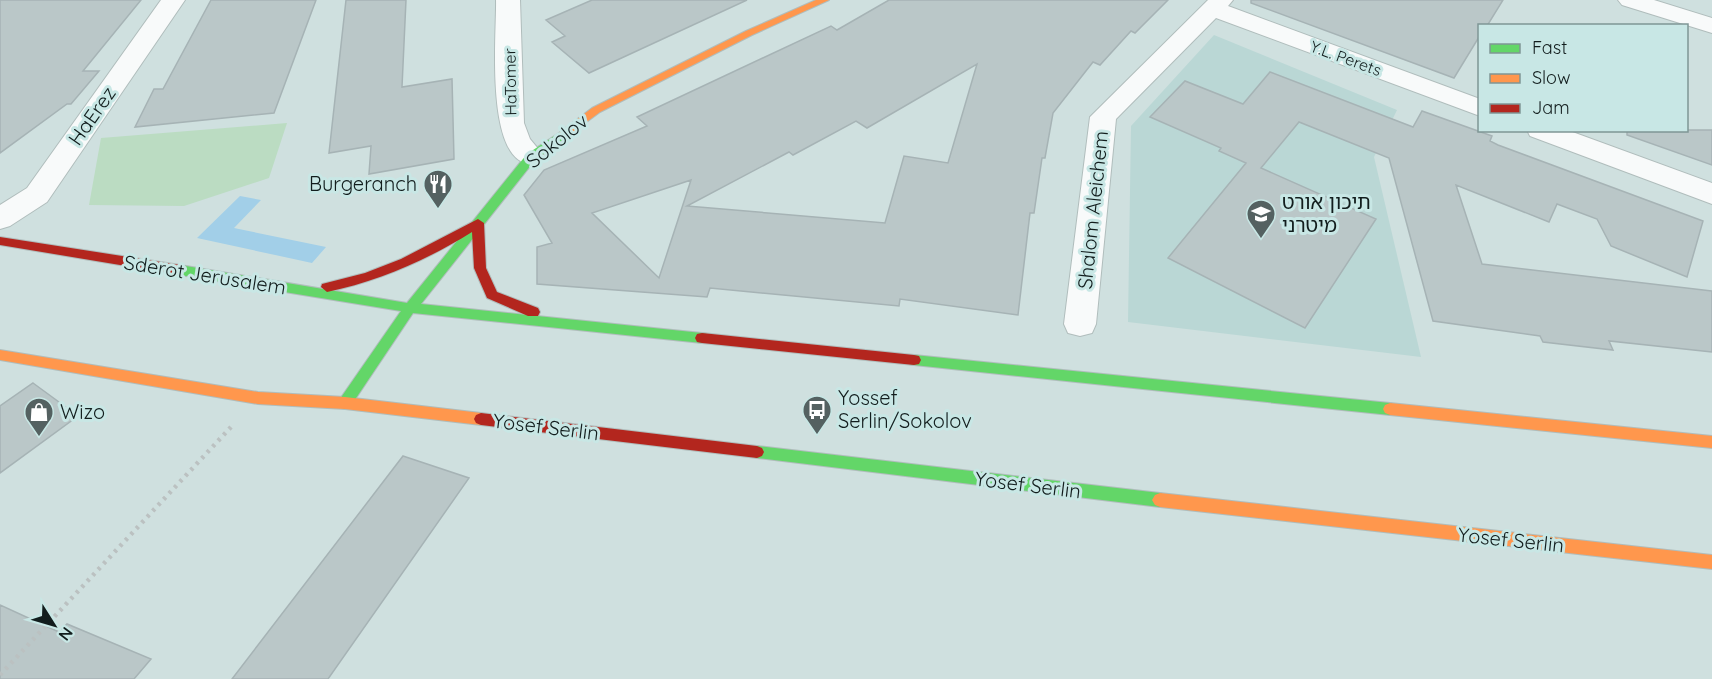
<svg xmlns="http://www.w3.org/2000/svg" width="1712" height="679" font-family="Quicksand,'Noto Sans Hebrew',sans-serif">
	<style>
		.built { fill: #bad7d5 }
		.green { fill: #bbdcc2 }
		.water { fill: #a2cfe8 }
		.building { fill: #bac7c8; stroke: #a6b3b5; stroke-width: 1.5; fill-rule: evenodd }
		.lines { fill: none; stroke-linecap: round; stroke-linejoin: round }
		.street-casing { stroke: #b0bdbc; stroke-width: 2 }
		.fast-casing { stroke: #b0bdbc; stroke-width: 2 }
		.slow-casing { stroke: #b0bdbc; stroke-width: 2 }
		.jam-casing { stroke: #b0bdbc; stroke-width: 2 }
		.path { stroke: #bbc1c1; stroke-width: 4.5; stroke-dasharray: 3 5; stroke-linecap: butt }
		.street { fill: #f8fafa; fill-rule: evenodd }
		.fast { fill: #63d668; fill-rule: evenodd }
		.slow { fill: #ff974d; fill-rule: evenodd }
		.jam { fill: #b3261e; fill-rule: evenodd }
		.labels { text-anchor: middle; stroke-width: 6; stroke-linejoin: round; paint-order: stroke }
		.far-street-label { font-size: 16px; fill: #121d1d; stroke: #c8e7e5 }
		.street-label { font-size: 20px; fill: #121d1d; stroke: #c8e7e5 }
		.poi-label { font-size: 20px; fill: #121d1d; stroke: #c8e7e5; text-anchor: start }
	</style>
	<rect width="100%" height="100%" fill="#cfe0df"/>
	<path class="built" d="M 1214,35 L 1397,110 L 1374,157 L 1421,357 L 1128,322 L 1131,126 Z"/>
	<path class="green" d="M 287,123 L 269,178 L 184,206 L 89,205 L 101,138 Z"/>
	<path class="water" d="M 240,196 L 261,200 L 234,228 L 326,247 L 312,263 L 197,238 Z"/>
	<path class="building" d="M 0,0 L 141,0 L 83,71 L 99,71 L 71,104 L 67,104 L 0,153 Z
		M 211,0 L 316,0 L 274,113 L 135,127 L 154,89 L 163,89 Z
		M 346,0 L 406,0 L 402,87 L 452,79 L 454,159 L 369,174 L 371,146 L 329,153 Z
		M 592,0 L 747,0 L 589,73 L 552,42 L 565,36 L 546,20 Z
		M 889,0 L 1168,0 L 1135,33 L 1131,31 L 1100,65 L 1093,62 L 1053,113 L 1045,158 L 1042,158 L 1034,213 L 1030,213 L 1018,315 L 900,299 L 899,306 L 710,288 L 707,297 L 537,284 L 537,247 L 552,243 L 524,195 L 544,170 L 647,126 L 637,117 L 831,26 L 837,30 ZM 977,64 L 948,163 L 904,156 L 885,223 L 687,206 L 789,152 L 793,155 L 856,121 L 867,128 ZM 691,180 L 659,278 L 592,213 Z
		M 1251,0 L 1503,0 L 1487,26 L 1479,26 L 1479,37 L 1454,78 L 1251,3 Z
		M 1270,72 L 1413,127 L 1422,111 L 1492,136 L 1490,141 L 1498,145 L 1703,221 L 1687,277 L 1611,246 L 1597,219 L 1557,204 L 1549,222 L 1456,185 L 1482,264 L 1712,291 L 1712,352 L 1609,341 L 1613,350 L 1543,342 L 1540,336 L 1433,321 L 1389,158 L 1299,122 L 1261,168 L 1376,219 L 1305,328 L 1168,258 L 1246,163 L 1219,151 L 1221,148 L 1150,117 L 1185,81 L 1243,104 Z
		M 1627,130 L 1712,130 L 1712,165 L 1627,135 Z
		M 33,383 L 78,416 L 0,473 L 0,406 Z
		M 403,456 L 469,478 L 328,679 L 232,679 Z
		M 0,605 L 59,632 L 67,624 L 151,659 L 134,679 L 0,679 Z"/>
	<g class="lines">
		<g class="street-casing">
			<path id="street" d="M 161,0 L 185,0 L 47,202 L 10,226 L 0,229 L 0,205 L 27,188 Z
				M 496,0 L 520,0 L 524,123 L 530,139 L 545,157 L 541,163 C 482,179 497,33 496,0 Z
				M 1208,0 L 1233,0 L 1228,6 L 1480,99 L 1480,116 L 1216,18 L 1116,119 L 1096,324 L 1092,333 L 1080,336 L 1068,333 L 1064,324 L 1090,117 Z
				M 1618,0 L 1654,0 L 1712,18 L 1712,33 L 1622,5 Z
				M 1527,130 L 1567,130 L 1712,183 L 1712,204 L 1530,136 Z"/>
		</g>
		<g class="fast-casing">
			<path id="fast" d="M 565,129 L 569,131 L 569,135 L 535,160 L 421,304 L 702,333 L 707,334 L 709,338 L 707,342 L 702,343 L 413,313 L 350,407 L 345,409 L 340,407 L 338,403 L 340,399 L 401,311 L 180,275 L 174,270 L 180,265 L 407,303 L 527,154 Z
				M 914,355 L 1390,403 L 1395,405 L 1397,409 L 1395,413 L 1390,415 L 914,365 L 909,364 L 907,360 L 909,356 Z
				M 757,446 L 1160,493 L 1165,495 L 1168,500 L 1165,505 L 1160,507 L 757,458 L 752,456 L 750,452 L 752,448 Z"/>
		</g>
		<g class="slow-casing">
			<path id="slow" d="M 816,0 L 829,0 L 752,35 L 600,112 L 569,135 L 565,137 L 559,133 L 592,108 L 746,31 Z
				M 0,350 L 258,392 L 345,397 L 481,413 L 486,415 L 488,419 L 486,423 L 481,425 L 345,409 L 258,404 L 0,360 Z
				M 1390,403 L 1712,436 L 1712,448 L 1390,415 L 1385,413 L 1383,409 L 1385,405 Z
				M 1160,493 L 1712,555 L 1712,569 L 1160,507 L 1155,505 L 1152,500 L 1155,495 Z"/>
		</g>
		<g class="jam-casing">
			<path id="jam" d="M 478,219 L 484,223 L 486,268 L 497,292 L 538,308 L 540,312 L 538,316 L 528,316 L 487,298 L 474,268 L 472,232 C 427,260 379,281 327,292 L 321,287 L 322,284 L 365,273 L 401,259 Z
				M 0,237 L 180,265 L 186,270 L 180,275 L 0,245 Z
				M 702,333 L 914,355 L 919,356 L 921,360 L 919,364 L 914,365 L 702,343 L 697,342 L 695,338 L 697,334 Z
				M 481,413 L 757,446 L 762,448 L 764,452 L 762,456 L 757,458 L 481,425 L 476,423 L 474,419 L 476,415 Z"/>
		</g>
		<path class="path" d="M 0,675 L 231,427"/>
		<use href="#street" class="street"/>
		<use href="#fast" class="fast"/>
		<use href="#slow" class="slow"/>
		<use href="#jam" class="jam"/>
	</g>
	<defs>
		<g id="restaurant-pin" transform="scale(1.5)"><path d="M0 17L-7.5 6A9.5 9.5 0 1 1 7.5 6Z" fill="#546161" stroke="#c8e7e5"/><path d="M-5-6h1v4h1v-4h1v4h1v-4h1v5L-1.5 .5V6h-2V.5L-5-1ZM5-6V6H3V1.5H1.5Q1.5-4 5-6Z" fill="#fff"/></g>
		<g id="school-pin" transform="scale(1.5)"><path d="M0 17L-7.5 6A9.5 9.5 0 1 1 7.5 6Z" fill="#546161" stroke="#c8e7e5"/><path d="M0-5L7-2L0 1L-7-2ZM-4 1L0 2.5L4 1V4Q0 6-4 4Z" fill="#fff"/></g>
		<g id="bus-pin" transform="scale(1.5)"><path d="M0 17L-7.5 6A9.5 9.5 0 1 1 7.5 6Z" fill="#546161" stroke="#c8e7e5"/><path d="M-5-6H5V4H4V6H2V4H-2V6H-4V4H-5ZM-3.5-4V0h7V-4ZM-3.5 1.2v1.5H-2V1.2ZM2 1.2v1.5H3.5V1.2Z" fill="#fff"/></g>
		<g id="shop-pin" transform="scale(1.5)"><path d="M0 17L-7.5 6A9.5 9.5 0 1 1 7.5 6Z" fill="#546161" stroke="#c8e7e5"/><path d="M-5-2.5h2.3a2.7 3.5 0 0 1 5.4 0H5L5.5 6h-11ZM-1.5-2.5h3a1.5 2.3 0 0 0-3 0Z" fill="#fff"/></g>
	</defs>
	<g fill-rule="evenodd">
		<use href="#restaurant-pin" x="438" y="184"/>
		<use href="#school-pin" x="1261" y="214"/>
		<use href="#bus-pin" x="817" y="410"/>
		<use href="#shop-pin" x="39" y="412"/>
	</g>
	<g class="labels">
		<g class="far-street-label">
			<text transform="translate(1346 58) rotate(20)" y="6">Y.L. Perets</text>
			<text transform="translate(510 82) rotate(-91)" y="6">HaTomer</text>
		</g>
		<g class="street-label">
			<text transform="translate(92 116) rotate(-55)" y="7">HaErez</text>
			<text transform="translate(557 141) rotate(-39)" y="7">Sokolov</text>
			<text transform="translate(1093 210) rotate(-84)" y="7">Shalom Aleichem</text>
			<text transform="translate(205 275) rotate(9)" y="7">Sderot Jerusalem</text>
			<text transform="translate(546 427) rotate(7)" y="7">Yosef Serlin</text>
			<text transform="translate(1028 485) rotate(7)" y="7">Yosef Serlin</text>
			<text transform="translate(1511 540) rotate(6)" y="7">Yosef Serlin</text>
		</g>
		<g class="poi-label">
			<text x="417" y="191" text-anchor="end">Burgeranch</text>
			<text x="1282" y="209">תיכון אורט<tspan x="1282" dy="23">מיטרני</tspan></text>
			<text x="838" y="405">Yossef<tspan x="838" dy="23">Serlin/Sokolov</tspan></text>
			<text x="60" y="419">Wizo</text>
		</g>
	</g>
	<rect x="1478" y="24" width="210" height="108" fill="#c8e7e5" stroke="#7f9695" stroke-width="1.5"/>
	<rect x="1490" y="44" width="30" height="9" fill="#63d668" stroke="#7f9695" stroke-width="1.5"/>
	<text x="1532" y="54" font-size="18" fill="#121d1d">Fast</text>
	<rect x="1490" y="74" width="30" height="9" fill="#ff974d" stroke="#7f9695" stroke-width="1.5"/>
	<text x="1532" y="84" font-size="18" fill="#121d1d">Slow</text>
	<rect x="1490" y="104" width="30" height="9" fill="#b3261e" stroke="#7f9695" stroke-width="1.5"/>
	<text x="1532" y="114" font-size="18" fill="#121d1d">Jam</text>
	<g transform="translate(54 625) rotate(127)" stroke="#c8e7e5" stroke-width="4.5" paint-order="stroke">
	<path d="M0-4.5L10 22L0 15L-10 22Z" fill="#121d1d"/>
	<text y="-9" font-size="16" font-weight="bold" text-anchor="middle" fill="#121d1d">N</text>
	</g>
</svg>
